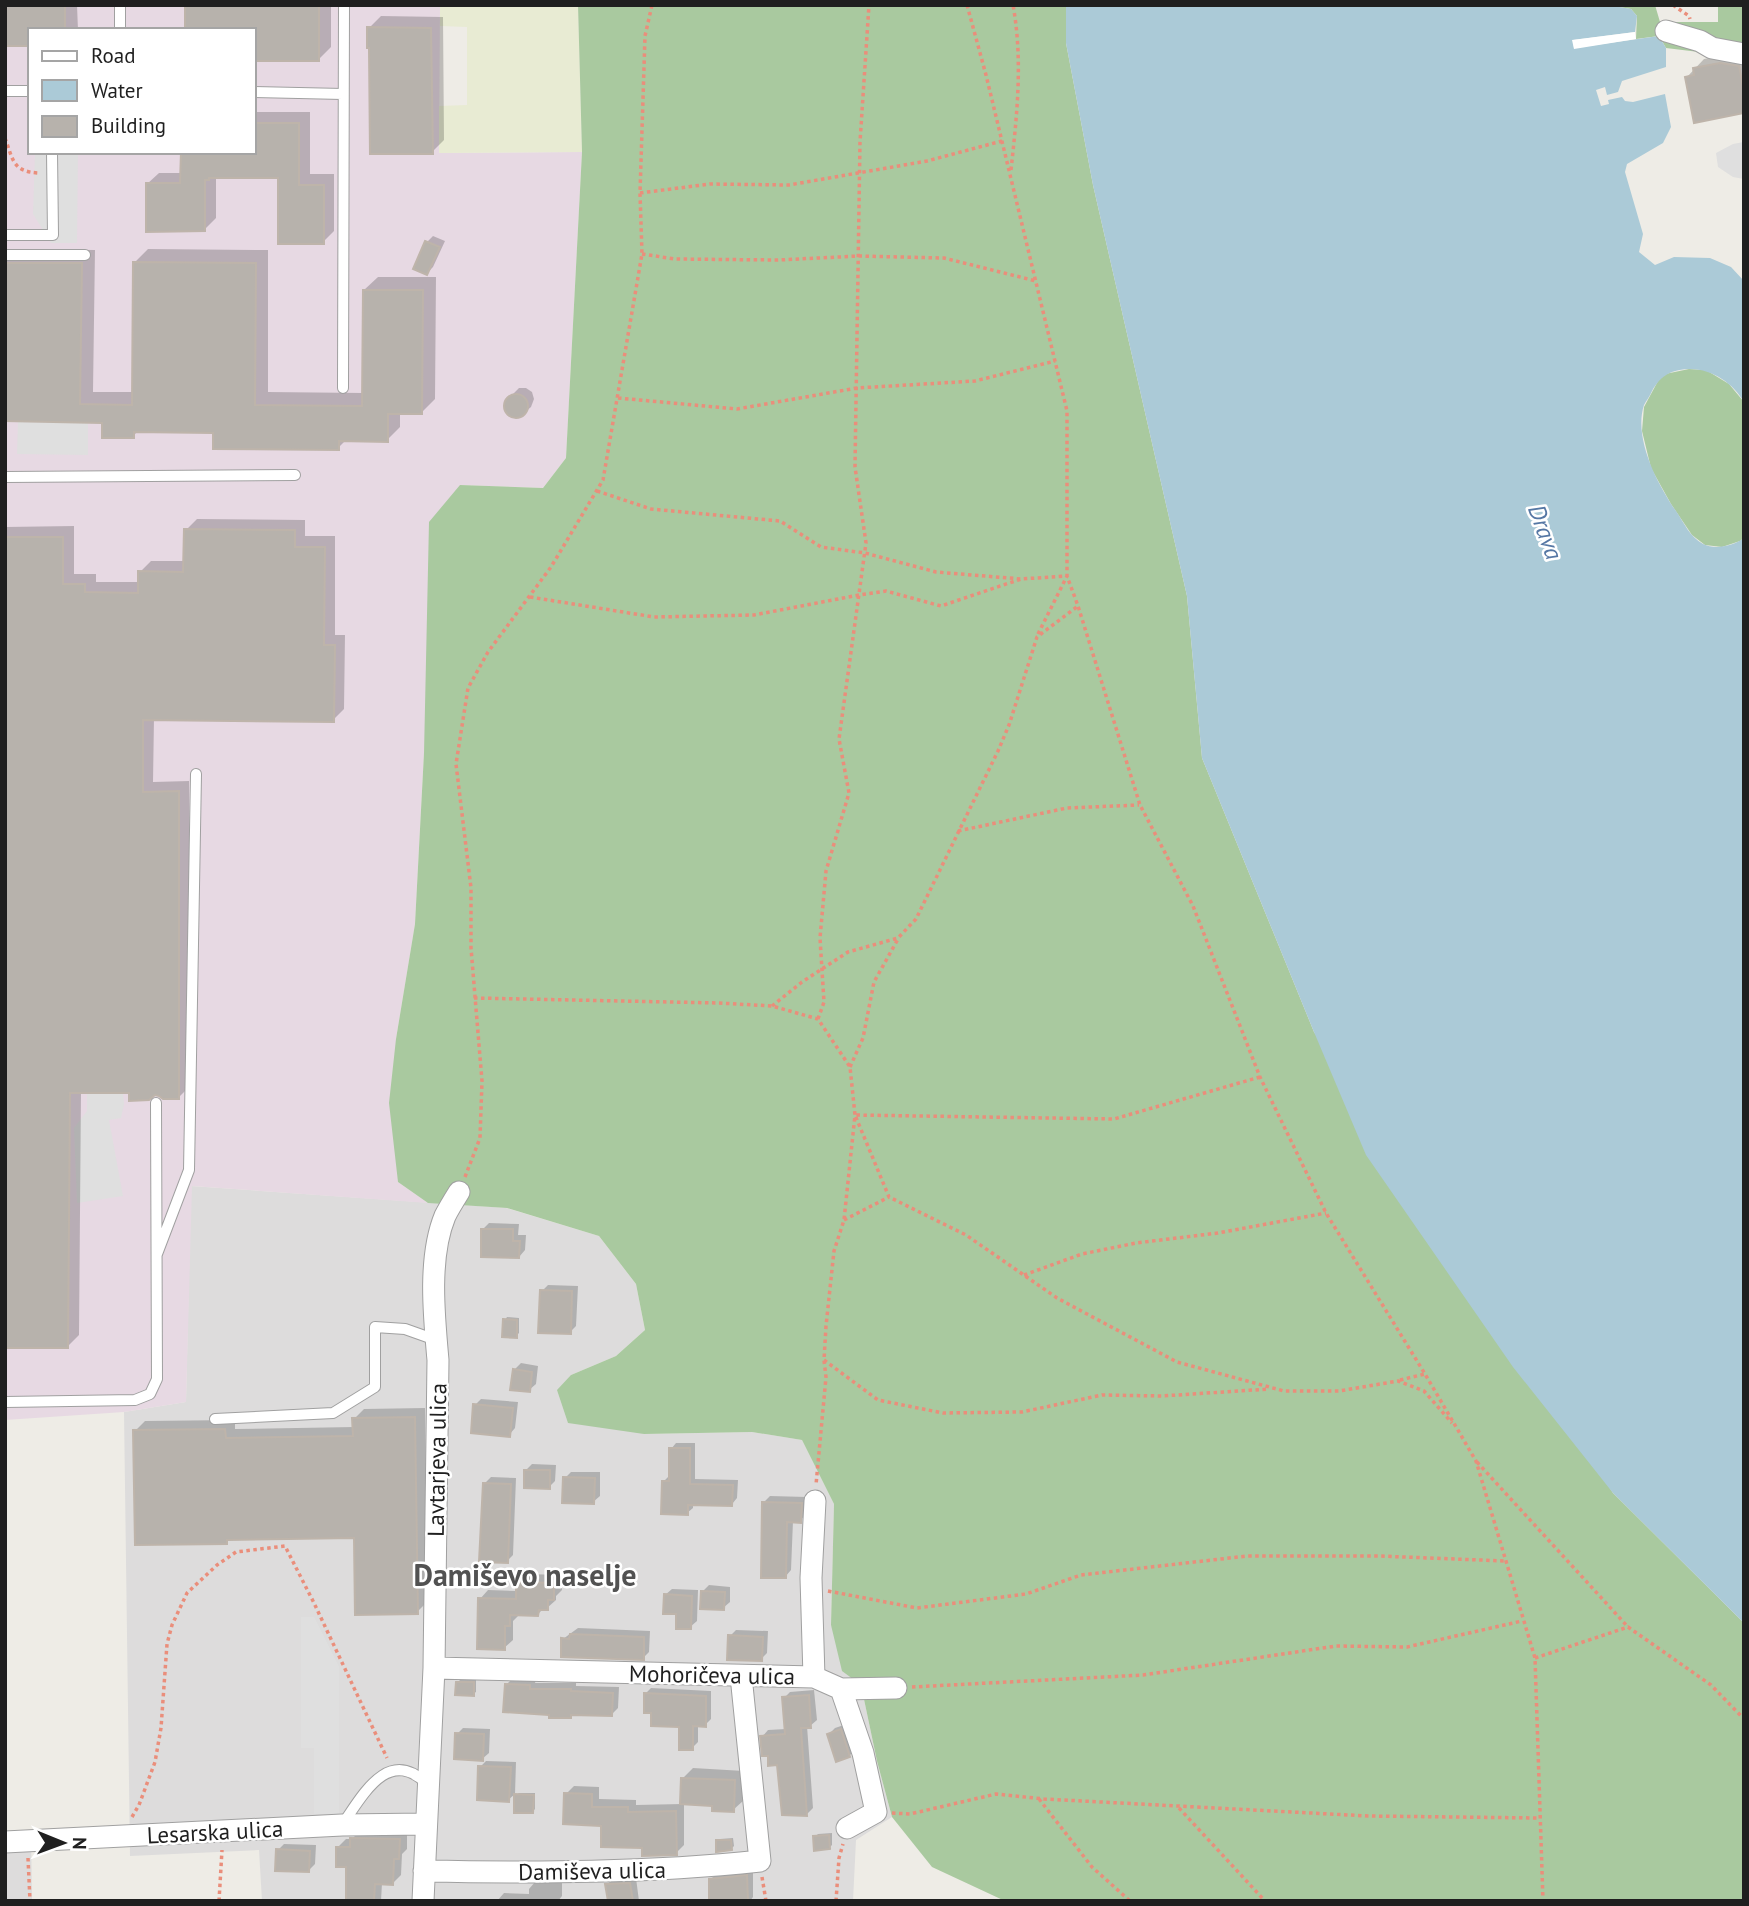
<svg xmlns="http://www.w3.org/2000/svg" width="1749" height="1906" font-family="'PT Sans',sans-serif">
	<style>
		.residential { fill: #dddcdc }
		.industrial { fill: #e7d9e3; fill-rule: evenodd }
		.farmland { fill: #e8ebd3 }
		.forest { fill: #a9c99f }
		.parking { fill: #dfdfdf }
		.water { fill: #abcad7 }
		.pier { fill: #fff }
		.shadow { fill: #0003 }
		.building { fill: #b7b2ac; stroke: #beb4aa; stroke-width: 2 }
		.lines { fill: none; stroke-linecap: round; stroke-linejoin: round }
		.lane-casing { stroke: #a0a0a0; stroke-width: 12 }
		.street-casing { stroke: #a0a0a0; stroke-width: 23 }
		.path { stroke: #ea8e7b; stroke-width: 3.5; stroke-dasharray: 3.5 3.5; stroke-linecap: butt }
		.lane { stroke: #fff; stroke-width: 10 }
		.street { stroke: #fff; stroke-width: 21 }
		.labels { text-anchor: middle; stroke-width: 5; stroke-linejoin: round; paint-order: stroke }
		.street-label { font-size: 23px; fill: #1f1f1f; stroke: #fff }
		.water-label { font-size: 24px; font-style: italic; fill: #5577a4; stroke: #fff }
		.district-label { font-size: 30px; font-weight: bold; fill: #525252; stroke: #fff }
	</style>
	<rect width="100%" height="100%" fill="#eeece6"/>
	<path class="residential" d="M 191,1186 L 506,1208 L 599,1236 L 636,1284 L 645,1330 L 616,1356 L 571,1375 L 644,1434 L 752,1432 L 802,1440 L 834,1504 L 831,1625 L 861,1685 L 877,1761 L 892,1817 L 856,1840 L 853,1901 L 262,1901 L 259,1850 L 130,1856 L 124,1412 L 186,1402 Z
		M 31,1832 L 32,1901 L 5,1901 L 5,1833 Z"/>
	<path class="industrial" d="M 5,5 L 440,5 L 439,153 L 582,152 L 566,458 L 543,488 L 460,485 L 424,753 L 415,924 L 396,1039 L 398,1182 L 428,1203 L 192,1186 L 186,1402 L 124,1412 L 5,1420 ZM 30,30 L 254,30 L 254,152 L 30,152 Z"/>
	<path class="farmland" d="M 440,5 L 578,5 L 582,152 L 439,153 L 439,106 L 467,105 L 467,27 L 440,26 Z"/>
	<path class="forest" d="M 578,5 L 1066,5 L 1066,43 L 1093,185 L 1187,596 L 1202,758 L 1314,1032 L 1613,1493 L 1744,1623 L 1744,1901 L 1005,1901 L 932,1867 L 892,1817 L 877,1761 L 861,1685 L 842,1671 L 831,1625 L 834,1504 L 802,1440 L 752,1432 L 644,1434 L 568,1423 L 557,1390 L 571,1375 L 616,1356 L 645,1330 L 636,1284 L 599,1236 L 507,1208 L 428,1203 L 398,1182 L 389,1103 L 396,1039 L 415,924 L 424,753 L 429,522 L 460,485 L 543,488 L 566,458 L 582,152 Z
		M 1608,5 L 1655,5 L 1660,22 L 1718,22 L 1718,5 L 1744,5 L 1744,68 L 1740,57 L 1666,48 L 1659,36 L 1636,39 L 1637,16 L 1631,9 Z
		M 1689,369 L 1706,370 L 1729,384 L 1744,402 L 1744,538 L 1740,541 L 1722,547 L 1705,545 L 1692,535 L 1671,504 L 1651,468 L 1642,431 L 1644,407 L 1658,381 L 1665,374 Z"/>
	<path class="parking" d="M 1744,142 L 1744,179 L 1733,177 L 1718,167 L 1716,153 L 1733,144 Z
		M 35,152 L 78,152 L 77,243 L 51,243 L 33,214 Z
		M 18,422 L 88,423 L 88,455 L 17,454 Z
		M 87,1093 L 123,1093 L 124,1104 L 121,1118 L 109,1120 L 123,1196 L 77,1203 L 74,1128 L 87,1111 Z
		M 301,1617 L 314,1617 L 339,1667 L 339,1814 L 314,1814 L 314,1748 L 301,1748 Z"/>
	<path class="water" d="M 1066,5 L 1608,5 L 1631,9 L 1637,16 L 1635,32 L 1573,40 L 1574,48 L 1659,36 L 1666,48 L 1666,67 L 1622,81 L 1618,92 L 1607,95 L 1605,87 L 1596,90 L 1601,106 L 1609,104 L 1608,100 L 1622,97 L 1625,101 L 1633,102 L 1665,94 L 1671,127 L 1663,143 L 1627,164 L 1625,172 L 1643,234 L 1639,252 L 1655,265 L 1674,257 L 1710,258 L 1731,267 L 1744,281 L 1744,402 C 1734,384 1712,369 1691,369 C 1672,369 1661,375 1652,391 C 1650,396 1646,401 1644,405 C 1633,438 1658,485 1676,511 C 1684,523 1690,537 1703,544 C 1715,550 1733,546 1744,538 L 1744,1623 L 1613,1493 L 1513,1367 L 1366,1155 L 1314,1032 L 1202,758 L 1187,596 L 1093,185 L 1066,43 Z"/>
	<path class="pier" d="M 1635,32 L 1636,39 L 1574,49 L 1572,40 Z"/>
	<path class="shadow" d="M 5,5 L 77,5 L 78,30 L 30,30 Z
		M 187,5 L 331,5 L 331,47 L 318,60 L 254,60 L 254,30 Z
		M 381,16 L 443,17 L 444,140 L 432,152 L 369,28 Z
		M 1731,54 L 1744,56 L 1744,111 L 1687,77 L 1704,59 Z
		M 254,112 L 310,112 L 310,174 L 334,174 L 334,231 L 323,242 L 280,176 L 216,176 L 216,218 L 205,229 L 147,184 L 159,173 L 182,173 L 254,152 Z
		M 433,236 L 445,241 L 433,267 L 427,273 L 427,242 Z
		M 5,249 L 95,250 L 93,392 L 134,392 L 134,263 L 148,249 L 268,250 L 268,392 L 364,393 L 364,290 L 378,277 L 436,277 L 435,399 L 421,413 L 400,412 L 400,427 L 387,440 L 346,440 L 338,448 L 215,431 L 139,430 L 133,436 L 104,421 L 5,420 Z
		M 519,388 L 526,388 L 532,392 L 534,399 L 531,407 L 524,413 L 517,417 L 509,415 L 505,409 L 506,401 Z
		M 197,519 L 305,520 L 305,536 L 335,536 L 335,635 L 345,635 L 344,709 L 333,720 L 154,718 L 153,782 L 189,781 L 190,1086 L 179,1097 L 130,1091 L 81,1091 L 79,1335 L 68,1346 L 5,1347 L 5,527 L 74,526 L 74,574 L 96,574 L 96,582 L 140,582 L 140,572 L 151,561 L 185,561 L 186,530 Z
		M 489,1223 L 519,1224 L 518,1235 L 526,1235 L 525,1250 L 519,1257 L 483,1229 Z
		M 548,1285 L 578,1286 L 576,1326 L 570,1332 L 542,1291 Z
		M 507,1317 L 519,1318 L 519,1333 L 516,1336 L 505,1320 Z
		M 521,1363 L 538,1366 L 536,1384 L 529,1390 L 514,1370 Z
		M 481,1399 L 518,1402 L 515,1428 L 509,1435 L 475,1405 Z
		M 425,1408 L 427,1602 L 417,1612 L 356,1536 L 230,1538 L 226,1542 L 135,1431 L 145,1421 L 235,1420 L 235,1429 L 354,1427 L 354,1419 L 364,1409 Z
		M 676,1443 L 695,1443 L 695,1479 L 738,1480 L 737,1498 L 732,1504 L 693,1503 L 693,1508 L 687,1513 L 663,1482 L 669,1476 L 671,1449 Z
		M 532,1464 L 556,1465 L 555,1481 L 549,1487 L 526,1470 Z
		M 571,1472 L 600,1472 L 600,1496 L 593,1502 L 565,1478 Z
		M 491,1477 L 516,1478 L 513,1555 L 507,1561 L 484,1484 Z
		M 770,1496 L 807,1497 L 806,1514 L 800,1521 L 793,1521 L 791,1570 L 785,1577 L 763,1503 Z
		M 526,1574 L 562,1575 L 562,1590 L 556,1596 L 556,1600 L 547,1608 L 544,1608 L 538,1614 L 518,1614 L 518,1616 L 513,1621 L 513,1640 L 504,1648 L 480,1599 L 488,1590 L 517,1591 L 518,1583 Z
		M 709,1585 L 730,1587 L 730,1602 L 723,1608 L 702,1592 Z
		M 672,1589 L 698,1590 L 697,1621 L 690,1627 L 665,1595 Z
		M 578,1628 L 650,1631 L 649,1652 L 643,1658 L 563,1639 Z
		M 736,1630 L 768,1631 L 767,1653 L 761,1659 L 730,1636 Z
		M 513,1678 L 536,1680 L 535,1683 L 576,1683 L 576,1686 L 619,1687 L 618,1708 L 612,1714 L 506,1685 Z
		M 460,1680 L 476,1680 L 476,1692 L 473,1694 L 458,1682 Z
		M 651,1688 L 711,1691 L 711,1719 L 705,1725 L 698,1725 L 698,1742 L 692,1748 L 681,1725 L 653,1712 L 645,1694 Z
		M 814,1690 L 817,1720 L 810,1726 L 807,1726 L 813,1808 L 807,1814 L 779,1763 L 769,1754 L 762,1737 L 768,1730 L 786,1729 L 784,1698 L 790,1692 Z
		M 847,1724 L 856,1749 L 849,1756 L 829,1734 L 835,1728 Z
		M 463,1728 L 490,1729 L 489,1753 L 482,1759 L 457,1734 Z
		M 486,1761 L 516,1762 L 515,1794 L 508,1800 L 480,1767 Z
		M 693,1768 L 744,1771 L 743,1801 L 733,1810 L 714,1804 L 684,1803 L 684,1845 L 676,1853 L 644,1846 L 603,1824 L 566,1794 L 574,1786 L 599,1787 L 599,1799 L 636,1800 L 636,1805 L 682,1804 L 683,1778 Z
		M 519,1793 L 535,1793 L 535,1809 L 533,1811 L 516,1795 Z
		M 360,1831 L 407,1831 L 407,1849 L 402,1854 L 401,1875 L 393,1883 L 382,1883 L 381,1901 L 347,1901 L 348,1866 L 338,1847 L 346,1839 L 352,1839 Z
		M 832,1833 L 832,1845 L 830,1847 L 815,1837 L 818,1834 Z
		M 733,1838 L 734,1846 L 731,1849 L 718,1841 L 720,1839 Z
		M 284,1844 L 316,1845 L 315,1864 L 309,1870 L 278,1850 Z
		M 753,1870 L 753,1897 L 750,1901 L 711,1901 L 711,1879 L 717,1873 Z
		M 613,1878 L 636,1878 L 639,1901 L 609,1901 L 607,1885 Z
		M 535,1882 L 562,1883 L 562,1896 L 558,1901 L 497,1901 L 504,1893 L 529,1894 L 529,1889 Z"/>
	<path class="building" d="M 5,5 L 65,5 L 65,30 L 30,30 L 30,46 L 5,46 Z
		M 185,5 L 319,5 L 319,61 L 254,61 L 254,30 L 185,30 Z
		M 367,27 L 431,28 L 433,154 L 370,154 L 369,48 L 367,48 Z
		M 1720,63 L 1739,66 L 1744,91 L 1744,113 L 1694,123 L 1685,77 L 1694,75 L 1693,68 Z
		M 254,123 L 299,123 L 299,185 L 324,185 L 324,244 L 278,244 L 278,178 L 209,178 L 209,180 L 205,180 L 205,231 L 146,232 L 146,183 L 180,183 L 181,152 L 254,152 Z
		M 425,241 L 440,247 L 427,275 L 413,269 Z
		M 133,262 L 256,263 L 255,405 L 362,406 L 363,290 L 423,290 L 422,414 L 388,414 L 388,442 L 339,441 L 339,450 L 213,449 L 213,433 L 134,432 L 134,438 L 102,438 L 102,423 L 5,421 L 5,263 L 82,263 L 80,404 L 132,405 Z
		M504 406a12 12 0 1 1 24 0a12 12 0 1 1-24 0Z
		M 184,529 L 295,530 L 295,547 L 325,547 L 324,645 L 335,645 L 334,722 L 143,720 L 143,792 L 179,791 L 179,1099 L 163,1099 L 159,1096 L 155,1095 L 149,1100 L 129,1101 L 129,1093 L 70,1093 L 68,1348 L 5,1348 L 5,537 L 63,537 L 63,584 L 85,584 L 85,592 L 138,593 L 138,571 L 183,572 Z
		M 481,1229 L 513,1229 L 513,1241 L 520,1241 L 519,1258 L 481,1257 Z
		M 540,1290 L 572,1291 L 571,1334 L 538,1333 Z
		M 503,1319 L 517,1320 L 517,1338 L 502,1337 Z
		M 513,1369 L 532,1372 L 530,1392 L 510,1390 Z
		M 473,1404 L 513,1408 L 510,1437 L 471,1433 Z
		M 415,1417 L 418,1614 L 355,1615 L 354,1538 L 227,1540 L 227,1544 L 135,1545 L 133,1430 L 225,1429 L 226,1438 L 353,1436 L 352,1418 Z
		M 669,1448 L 690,1448 L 690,1484 L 733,1485 L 732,1506 L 688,1505 L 688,1515 L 661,1514 L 662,1481 L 669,1481 Z
		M 524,1470 L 550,1470 L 550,1489 L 524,1488 Z
		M 563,1477 L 595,1478 L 594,1504 L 562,1503 Z
		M 483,1483 L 511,1484 L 508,1563 L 479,1562 Z
		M 762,1502 L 802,1503 L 801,1523 L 787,1522 L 786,1578 L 761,1578 Z
		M 516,1582 L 554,1583 L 554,1600 L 548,1600 L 548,1610 L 539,1610 L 538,1616 L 510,1615 L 510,1626 L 505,1626 L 505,1650 L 477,1649 L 478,1598 L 516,1599 Z
		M 701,1591 L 725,1592 L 724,1610 L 700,1609 Z
		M 664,1594 L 692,1596 L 691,1629 L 676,1629 L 676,1614 L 663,1614 Z
		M 570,1634 L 644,1637 L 644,1660 L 561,1657 L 561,1638 L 569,1639 Z
		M 728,1635 L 763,1637 L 762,1661 L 727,1660 Z
		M 456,1682 L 474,1682 L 474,1696 L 455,1695 Z
		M 505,1684 L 530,1685 L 530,1689 L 571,1689 L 571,1691 L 613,1693 L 612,1716 L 571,1715 L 571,1718 L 549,1718 L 549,1715 L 503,1712 Z
		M 644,1693 L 706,1696 L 706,1727 L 693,1726 L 693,1750 L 679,1750 L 679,1727 L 651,1726 L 651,1713 L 644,1713 Z
		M 809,1695 L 811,1728 L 801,1728 L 807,1816 L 782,1815 L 777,1765 L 768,1766 L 768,1756 L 762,1756 L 760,1736 L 785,1734 L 782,1697 Z
		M 841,1729 L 850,1757 L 836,1762 L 827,1734 Z
		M 455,1733 L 484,1734 L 483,1761 L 454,1759 Z
		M 478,1766 L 511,1767 L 509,1802 L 477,1800 Z
		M 681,1778 L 735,1780 L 734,1812 L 712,1811 L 712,1806 L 680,1804 Z
		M 564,1793 L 592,1794 L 592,1807 L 628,1807 L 628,1812 L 676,1811 L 677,1855 L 642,1856 L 642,1848 L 601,1847 L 601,1826 L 563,1824 Z
		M 514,1794 L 534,1795 L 533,1813 L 514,1813 Z
		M 829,1835 L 830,1849 L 814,1851 L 813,1836 Z
		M 350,1838 L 400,1839 L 399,1859 L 394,1859 L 393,1885 L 375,1884 L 374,1901 L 346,1901 L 346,1867 L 336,1867 L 336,1847 L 350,1847 Z
		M 716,1840 L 731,1840 L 732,1850 L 716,1852 Z
		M 276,1849 L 310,1851 L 309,1872 L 275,1871 Z
		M 747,1875 L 748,1901 L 709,1901 L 709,1879 Z
		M 630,1883 L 633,1901 L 608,1901 L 605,1884 Z"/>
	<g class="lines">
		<g class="lane-casing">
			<path id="lane" d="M 120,5 L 120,30
				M 5,91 L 30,91
				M 254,92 L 343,94
				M 5,235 L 53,235 L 52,152
				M 5,255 L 85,255
				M 343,388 L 344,5
				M 5,477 L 295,475
				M 157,1254 L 189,1170 L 196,774
				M 5,1402 L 135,1400 L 150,1394 L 157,1379 L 156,1103
				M 215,1419 L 333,1413 L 375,1387 L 375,1327 L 405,1329 L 436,1340
				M 342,1825 C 363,1795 388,1746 427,1784"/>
		</g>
		<g class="street-casing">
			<path id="street" d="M 1666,31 L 1700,41 L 1712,48 L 1744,54
				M 434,1668 L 814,1677 L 811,1578 L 815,1501
				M 814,1677 L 841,1689 L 863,1753 L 876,1812 L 847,1828
				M 841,1689 L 896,1688
				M 5,1842 L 342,1825 L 425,1824
				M 424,1871 C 536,1873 648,1873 760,1861 L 741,1676
				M 423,1901 L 434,1668 L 438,1360 C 434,1316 428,1257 445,1216 C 449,1208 454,1200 459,1192"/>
		</g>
		<path class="path" d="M 967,5 L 986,75 L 1067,411 L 1067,576 L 1078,606 L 1140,805 L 1193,906 L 1260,1077 L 1326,1213 L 1425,1374 L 1476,1461 L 1535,1658 L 1543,1901
			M 1673,5 L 1689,16 L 1690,19
			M 5,138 C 13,159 12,172 39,173
			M 1011,170 C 1017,115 1023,60 1013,5
			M 640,193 L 710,184 L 789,185 L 927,161 L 1002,141
			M 642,254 L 675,259 L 778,260 L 859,256 L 944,258 L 1036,281
			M 618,398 L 737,409 L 857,388 L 975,381 L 1055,361
			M 597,491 L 651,509 L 780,521 L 821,547 L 865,553 L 936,572 L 1021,579 L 1067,576
			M 530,597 L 654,617 L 754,615 L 859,595 L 886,591 L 941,606 L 1021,579
			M 1038,634 L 1067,576
			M 958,831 L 1067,808 L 1139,805
			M 474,998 L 719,1003 L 772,1006 L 818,1019 L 850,1067 L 855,1115 L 844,1220 L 834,1251 L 826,1326 L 824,1360 L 826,1377 L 816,1485
			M 772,1006 L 802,982 L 848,952 L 898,938 L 916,919 L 998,751 L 1009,725 L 1037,637 L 1078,606
			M 818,1019 L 824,1002 L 820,938 L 826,871 L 849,793 L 839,739 L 866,543 L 855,467 L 860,142 L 869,5
			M 850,1067 L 863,1038 L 874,982 L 898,939
			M 1260,1077 L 1114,1119 L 855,1115 L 889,1197 L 966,1235 L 1057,1298 L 1177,1362 L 1284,1391 L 1339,1391 L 1398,1381 L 1424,1391 L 1452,1423
			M 465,1177 L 480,1138 L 482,1081 L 471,948 L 471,888 L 456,764 L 468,688 L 488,652 L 551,567 L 603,480 L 642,254 L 640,193 L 645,36 L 652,5
			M 844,1220 L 889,1197
			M 1024,1275 L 1082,1254 L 1136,1243 L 1218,1233 L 1326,1213
			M 824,1360 L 878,1400 L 943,1413 L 1022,1412 L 1102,1395 L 1162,1396 L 1269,1389
			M 1400,1380 L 1425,1374
			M 1477,1462 L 1628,1627
			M 828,1591 L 917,1608 L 1026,1594 L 1081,1575 L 1247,1556 L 1379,1556 L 1505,1561
			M 1535,1658 L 1628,1627 L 1711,1685 L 1744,1719
			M 912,1687 L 1143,1675 L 1336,1646 L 1407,1647 L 1522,1621
			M 1039,1799 L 1092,1867 L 1130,1901
			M 1179,1808 L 1265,1901
			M 892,1813 L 910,1814 L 996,1794 L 1044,1799 L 1368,1816 L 1540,1818
			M 132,1817 L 139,1805 L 155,1762 L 161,1728 L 167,1644 L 172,1625 L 187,1593 L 217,1565 L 236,1552 L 285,1546 L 314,1603 L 387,1758
			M 28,1858 L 30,1901
			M 762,1877 L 766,1901
			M 219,1901 L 222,1850
			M 836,1901 L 839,1858 L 843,1844"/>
		<use href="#lane" class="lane"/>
		<use href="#street" class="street"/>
	</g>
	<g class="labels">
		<g class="street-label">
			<text transform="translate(437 1460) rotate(-89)" y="8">Lavtarjeva ulica</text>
			<text transform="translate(712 1675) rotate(1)" y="8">Mohoričeva ulica</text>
			<text transform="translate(215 1832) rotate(-3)" y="8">Lesarska ulica</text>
			<text transform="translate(592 1871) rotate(-1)" y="8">Damiševa ulica</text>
		</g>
		<g class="water-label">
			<text transform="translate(1545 532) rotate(70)" y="8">Drava</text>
		</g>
		<g class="district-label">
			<text x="525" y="1586">Damiševo naselje</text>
		</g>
	</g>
	<rect width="1749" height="1906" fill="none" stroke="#1f1f1f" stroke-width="14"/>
	<rect x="28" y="28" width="228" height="126" fill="#ffffff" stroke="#a5a5a5" stroke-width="2"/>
	<rect x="42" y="51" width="35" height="10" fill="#ffffff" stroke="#a5a5a5" stroke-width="2"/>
	<text x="91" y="63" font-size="21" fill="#1f1f1f">Road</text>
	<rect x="42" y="80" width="35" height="21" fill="#abcad7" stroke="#a5a5a5" stroke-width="2"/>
	<text x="91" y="98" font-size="21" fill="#1f1f1f">Water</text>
	<rect x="42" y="116" width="35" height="21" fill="#b7b2ac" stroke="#a5a5a5" stroke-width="2"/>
	<text x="91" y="133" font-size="21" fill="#1f1f1f">Building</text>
	<g transform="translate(63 1843) rotate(91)" stroke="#ffffff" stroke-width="5" paint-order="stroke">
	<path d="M0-5L12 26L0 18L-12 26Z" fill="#1f1f1f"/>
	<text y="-10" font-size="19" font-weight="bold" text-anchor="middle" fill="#1f1f1f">N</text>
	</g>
</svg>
